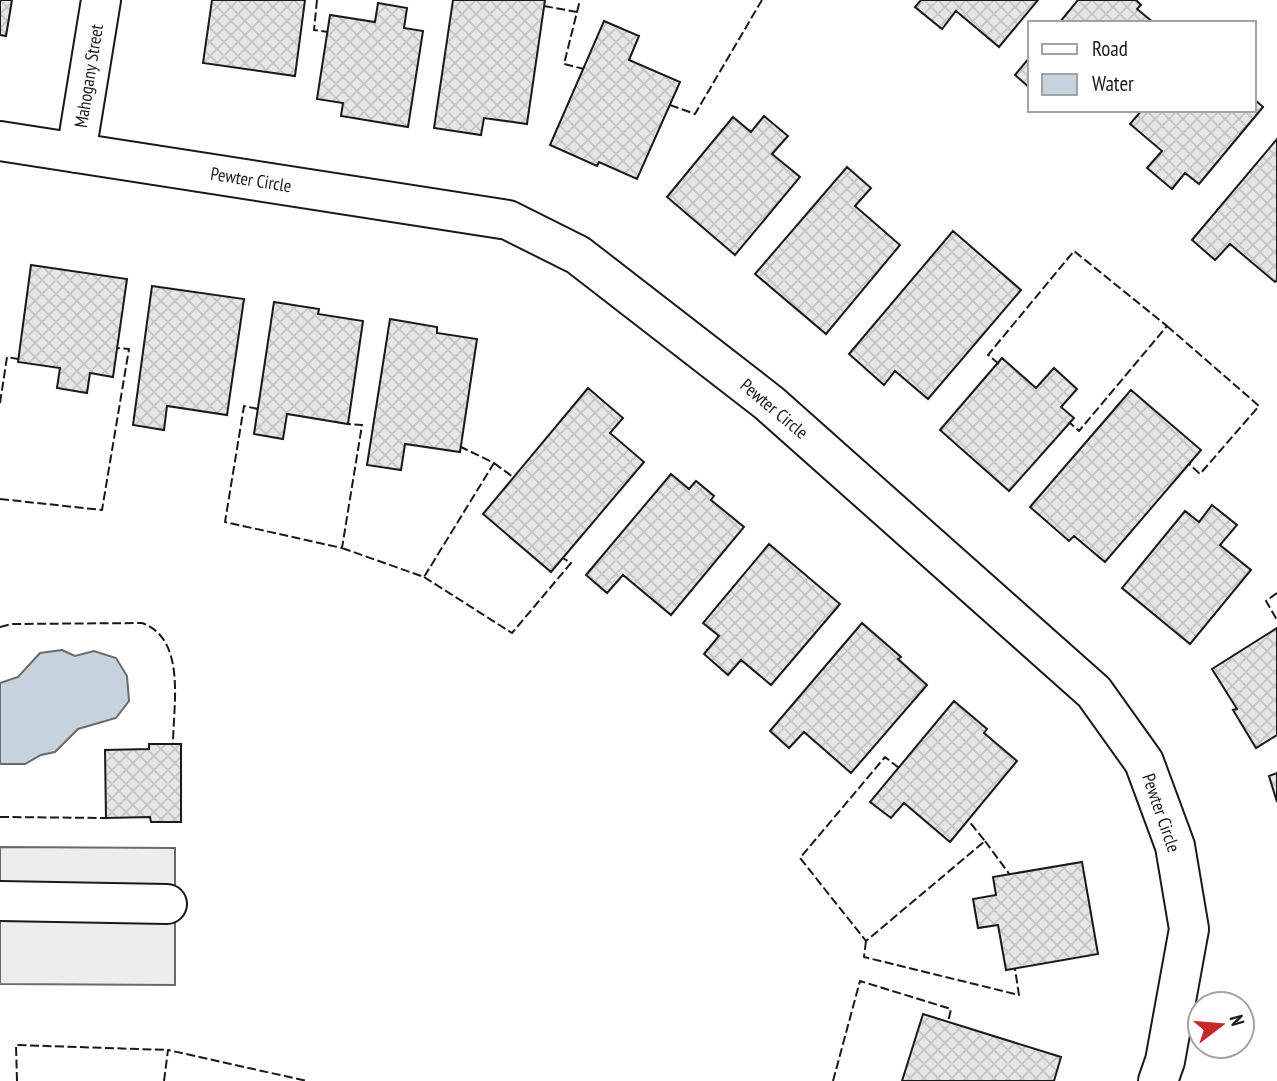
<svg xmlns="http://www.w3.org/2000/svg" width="1277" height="1081" font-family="'PT Sans Narrow',sans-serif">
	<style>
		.parking { fill: #ededed; stroke: #6a6a6a; stroke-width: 2 }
		.water { fill: #c6d2dc; stroke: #6a6a6a; stroke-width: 2 }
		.building { fill: url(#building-cross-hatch); stroke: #1a1a1a; stroke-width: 2 }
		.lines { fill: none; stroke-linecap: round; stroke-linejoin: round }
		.minor-casing { stroke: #1a1a1a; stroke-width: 42 }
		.minor { stroke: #fff; stroke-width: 38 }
		.fence { stroke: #1a1a1a; stroke-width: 2; stroke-dasharray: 9 3.5; stroke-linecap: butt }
		.labels { text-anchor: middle; stroke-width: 5; stroke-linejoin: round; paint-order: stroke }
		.street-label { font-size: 18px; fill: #1a1a1a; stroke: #fff }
	</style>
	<defs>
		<pattern id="building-cross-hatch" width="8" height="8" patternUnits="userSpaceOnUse" patternTransform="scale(1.75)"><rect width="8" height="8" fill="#e6e6e6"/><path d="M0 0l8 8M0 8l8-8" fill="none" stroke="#c5c5c5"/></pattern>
	</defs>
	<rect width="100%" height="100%" fill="#fff"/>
	<path class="parking" d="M 0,847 L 175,848 L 175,985 L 0,984 Z"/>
	<path class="water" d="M 62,650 L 75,656 L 94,651 L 116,658 L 127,676 L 129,701 L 116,718 L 78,729 L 55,752 L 41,755 L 25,764 L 0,764 L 0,683 L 18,677 L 40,653 Z"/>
	<path class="building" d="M 0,0 L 12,0 L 6,36 L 0,35 Z
		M 212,0 L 305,0 L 295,76 L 203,63 Z
		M 453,0 L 545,0 L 527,124 L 484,118 L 481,135 L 434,128 Z
		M 921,0 L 1038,0 L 999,47 L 956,11 L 942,29 L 915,7 Z
		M 1078,0 L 1136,0 L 1141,5 L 1137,9 L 1154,23 L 1059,23 Z
		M 378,3 L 407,8 L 404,28 L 423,31 L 408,127 L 341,116 L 343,103 L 317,99 L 330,15 L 375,22 Z
		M 604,21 L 639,36 L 629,60 L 680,82 L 637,179 L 599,162 L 597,166 L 550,145 Z
		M 1030,57 L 1030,88 L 1015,75 Z
		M 1254,99 L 1263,107 L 1199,184 L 1185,173 L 1172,189 L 1147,168 L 1162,151 L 1130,124 L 1142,110 L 1254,110 Z
		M 764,116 L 788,136 L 772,154 L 800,177 L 735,255 L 667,197 L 733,117 L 751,132 Z
		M 1277,139 L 1277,280 L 1275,282 L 1230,244 L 1215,260 L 1192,240 Z
		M 847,167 L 871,188 L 855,206 L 900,245 L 826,334 L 755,274 Z
		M 953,231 L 1021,290 L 928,399 L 895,371 L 884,385 L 849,354 Z
		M 31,265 L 127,279 L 113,377 L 90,373 L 87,393 L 57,388 L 60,368 L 18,362 Z
		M 152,286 L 244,299 L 227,415 L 167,406 L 164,430 L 133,425 Z
		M 274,302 L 319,309 L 318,314 L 363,321 L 348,424 L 287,414 L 283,439 L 254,434 Z
		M 390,319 L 437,327 L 437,333 L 477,339 L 460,452 L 405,444 L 401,470 L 367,465 Z
		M 1002,358 L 1036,388 L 1054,368 L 1077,389 L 1061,407 L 1074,418 L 1009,491 L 940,430 Z
		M 588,388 L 623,418 L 610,433 L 644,462 L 551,572 L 483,514 Z
		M 1131,390 L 1201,450 L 1105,562 L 1074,536 L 1069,541 L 1030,507 Z
		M 671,474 L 689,489 L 696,481 L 714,496 L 711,500 L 744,527 L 671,615 L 623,575 L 607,593 L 586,575 Z
		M 1212,505 L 1237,525 L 1220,545 L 1251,570 L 1190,644 L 1122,588 L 1185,511 L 1199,522 Z
		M 769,544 L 840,604 L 771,685 L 741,660 L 728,675 L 704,654 L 719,636 L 703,623 Z
		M 862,623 L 901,657 L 898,659 L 927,685 L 851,773 L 804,732 L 789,748 L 770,731 Z
		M 1277,628 L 1277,735 L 1256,748 L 1233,710 L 1237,709 L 1212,669 Z
		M 954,701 L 987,729 L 984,733 L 1017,761 L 950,842 L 904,803 L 891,818 L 870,802 Z
		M 149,744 L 181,744 L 181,822 L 151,822 L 150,817 L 106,818 L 105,750 L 149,749 Z
		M 1277,773 L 1277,802 L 1269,776 Z
		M 1082,862 L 1098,954 L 1006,970 L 998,925 L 978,928 L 973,899 L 996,895 L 993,877 Z
		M 923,1014 L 1061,1057 L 1054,1081 L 902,1081 Z"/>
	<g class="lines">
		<g class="minor-casing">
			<path id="minor" d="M 0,141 L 508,220 L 578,255 L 769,403 L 1094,692 L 1144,762 L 1175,846 L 1189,929 L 1165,1061 L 1158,1081
				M 76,153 L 101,0
				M 0,901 L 167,904"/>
		</g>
		<use href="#minor" class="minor"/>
		<path class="fence" d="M 317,0 L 314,30 L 328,32
			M 544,6 L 577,12 L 564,64 L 584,69
			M 577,12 L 580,0
			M 670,105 L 695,114 L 762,0
			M 1167,326 L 1259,406 L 1200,474 L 1189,464
			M 999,364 L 988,355 L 1074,251 L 1167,326 L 1079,431 L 1069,422
			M 0,403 L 7,357 L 18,359
			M 258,409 L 244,406 L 225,522 L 342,548 L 362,425 L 348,424
			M 494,463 L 513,477
			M 0,499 L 102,510 L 129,349 L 117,348
			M 342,548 L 424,577 L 494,463 L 461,447
			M 424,577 L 512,633 L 571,563 L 563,558
			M 1277,593 L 1266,601 L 1277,620
			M 0,627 L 12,624 L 142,623 C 187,639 173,706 173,745
			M 899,768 L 885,757 L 800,858 L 866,941 L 985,841 L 968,820
			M 0,817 L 106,818
			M 985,841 L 1010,875
			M 866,941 L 864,957 L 1019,995 L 1015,969
			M 17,1081 L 16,1045 L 168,1050
			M 164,1081 L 168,1050 L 307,1081
			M 833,1081 L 860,981 L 951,1009 L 948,1022"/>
	</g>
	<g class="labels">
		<g class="street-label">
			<text transform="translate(89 76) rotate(-81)" y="6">Mahogany Street</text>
			<text transform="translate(251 180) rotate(9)" y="6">Pewter Circle</text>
			<text transform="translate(774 409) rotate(40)" y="6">Pewter Circle</text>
			<text transform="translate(1161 813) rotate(71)" y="6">Pewter Circle</text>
		</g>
	</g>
	<rect x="1028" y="21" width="228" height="91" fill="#ffffff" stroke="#a3a3a3" stroke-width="2"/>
	<rect x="1042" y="44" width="35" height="10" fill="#ffffff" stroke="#a3a3a3" stroke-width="2"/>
	<text x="1092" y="56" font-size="21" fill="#1a1a1a">Road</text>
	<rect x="1042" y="74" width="35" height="21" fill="#c6d2dc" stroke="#a3a3a3" stroke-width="2"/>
	<text x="1092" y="91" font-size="21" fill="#1a1a1a">Water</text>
	<g transform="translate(1221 1025) rotate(74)"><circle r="33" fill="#ffffff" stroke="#a3a3a3" stroke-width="2"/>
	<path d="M0-5L12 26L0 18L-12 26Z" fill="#c62828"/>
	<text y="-10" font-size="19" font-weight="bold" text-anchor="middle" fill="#1a1a1a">N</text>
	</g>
</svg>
